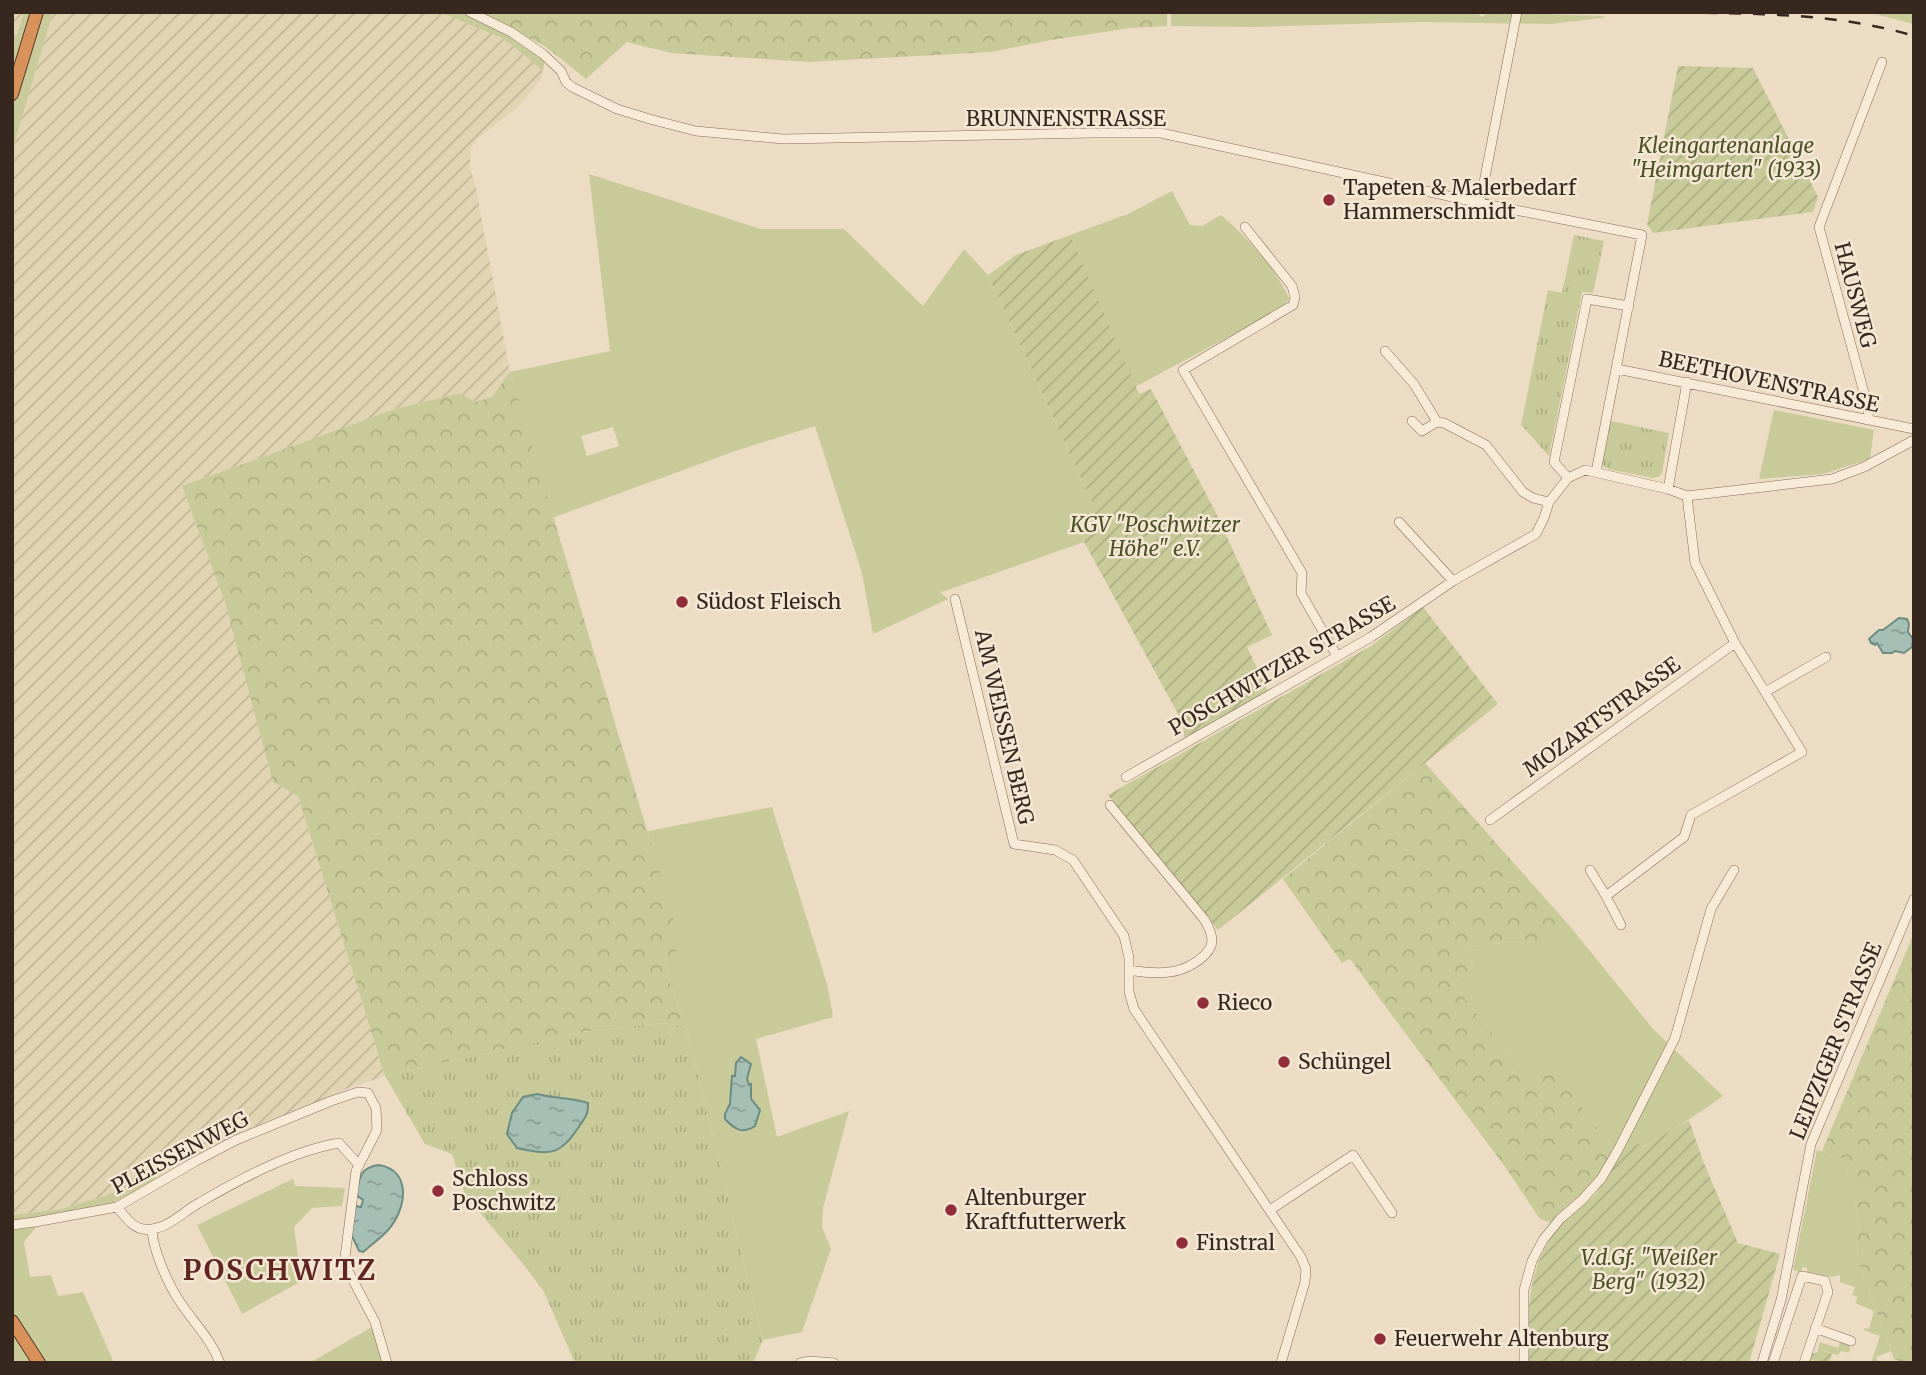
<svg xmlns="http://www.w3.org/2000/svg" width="1926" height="1375" font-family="Merriweather,serif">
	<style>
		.farmland { fill: url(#farmland-furrows) }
		.grass { fill: #c9ca99; fill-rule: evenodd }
		.forest { fill: url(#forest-crowns) }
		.park { fill: url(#park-tufts) }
		.garden { fill: url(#garden-furrows) }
		.water { fill: url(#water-ripples); stroke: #6d8d82; stroke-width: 2 }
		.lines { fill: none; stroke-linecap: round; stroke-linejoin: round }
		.minor-casing { stroke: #866d5b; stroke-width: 10 }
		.highway-casing { stroke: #543c2f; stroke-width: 14 }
		.minor { stroke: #f7ead7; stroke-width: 9 }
		.highway { stroke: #d89259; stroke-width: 12 }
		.rail { stroke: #37281f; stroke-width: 2.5; stroke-dasharray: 12 12; stroke-linecap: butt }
		.poi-dot { fill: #922e3a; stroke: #f4e7d4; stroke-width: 2.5 }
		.labels { text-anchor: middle; stroke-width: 5; stroke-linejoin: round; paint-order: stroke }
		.street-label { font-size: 21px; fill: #37281f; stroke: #f4e7d4 }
		.park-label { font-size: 21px; font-style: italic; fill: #4c5226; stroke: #f4e7d4 }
		.poi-label { font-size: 21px; fill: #37281f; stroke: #f4e7d4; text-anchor: start }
		.district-label { font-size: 28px; font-weight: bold; letter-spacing: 2px; fill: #612620; stroke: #f4e7d4 }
	</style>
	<defs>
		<pattern id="farmland-furrows" width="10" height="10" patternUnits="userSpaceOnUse" patternTransform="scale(1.75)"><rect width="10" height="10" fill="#e1d4b2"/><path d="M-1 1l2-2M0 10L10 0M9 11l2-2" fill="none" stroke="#c2b699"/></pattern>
		<pattern id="forest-crowns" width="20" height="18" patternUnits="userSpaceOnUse" patternTransform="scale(1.75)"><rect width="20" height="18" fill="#c9ca99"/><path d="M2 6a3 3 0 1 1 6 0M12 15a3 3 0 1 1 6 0" fill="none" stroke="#adae83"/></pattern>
		<pattern id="park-tufts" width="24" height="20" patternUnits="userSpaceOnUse" patternTransform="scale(1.75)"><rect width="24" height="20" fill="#c9ca99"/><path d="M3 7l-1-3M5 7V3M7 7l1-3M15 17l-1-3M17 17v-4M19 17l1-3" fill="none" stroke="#adae83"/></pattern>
		<pattern id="garden-furrows" width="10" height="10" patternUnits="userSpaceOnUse" patternTransform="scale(1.75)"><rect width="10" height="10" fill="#c9ca99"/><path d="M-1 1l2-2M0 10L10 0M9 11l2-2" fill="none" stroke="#adae83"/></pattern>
		<pattern id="water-ripples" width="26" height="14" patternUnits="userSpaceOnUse" patternTransform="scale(1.75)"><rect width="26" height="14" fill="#a6bfb5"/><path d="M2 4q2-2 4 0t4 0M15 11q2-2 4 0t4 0" fill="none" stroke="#889b93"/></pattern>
	</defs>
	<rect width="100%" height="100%" fill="#ecdcc4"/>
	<path class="farmland" d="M 12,12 L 24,12 L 12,49 Z
		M 53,12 L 439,12 L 504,39 L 543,71 L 542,78 L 516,109 L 478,138 L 471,149 L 470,168 L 475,183 L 510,372 L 492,397 L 475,402 L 459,393 L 395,409 L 182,486 L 298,796 L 385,1076 L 349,1088 L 269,1122 L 159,1180 L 62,1209 L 12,1215 L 12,151 Z"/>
	<path class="grass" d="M 24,12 L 53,12 L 12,151 L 12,49 Z
		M 439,12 L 461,12 L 476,18 L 510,34 L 545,58 L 543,71 L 504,39 Z
		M 1171,12 L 1475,12 L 1483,17 L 1485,15 L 1481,12 L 1604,16 L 1603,18 L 1550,24 L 1420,22 L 1251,27 L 1171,26 Z
		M 589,174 L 761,229 L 844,229 L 923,306 L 964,249 L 988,275 L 1095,509 L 1084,542 L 942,592 L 937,589 L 948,599 L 873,634 L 862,573 L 815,426 L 738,450 L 552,518 L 510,372 L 610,351 ZM 613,427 L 619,446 L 587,456 L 581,436 Z
		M 1172,191 L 1190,225 L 1202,226 L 1221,215 C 1248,238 1274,266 1289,298 L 1284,307 L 1135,387 L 1070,235 L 1128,214 Z
		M 1774,410 L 1874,430 L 1870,459 L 1823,474 L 1759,479 Z
		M 772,807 L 827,984 L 833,1017 L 756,1039 L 777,1137 L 849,1111 L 823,1208 L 822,1227 L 831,1249 L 802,1332 L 763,1340 L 686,1027 L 671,987 L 665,958 L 648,831 ZM 736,1063 L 751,1069 L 747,1079 L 752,1089 L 750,1094 L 751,1099 L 727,1110 L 730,1104 L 732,1077 L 735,1076 Z
		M 1568,924 L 1654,1030 L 1723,1096 C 1689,1120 1656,1142 1618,1158 L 1551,1064 L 1527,1076 L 1453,984 L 1474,966 L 1465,947 L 1519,941 L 1535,955 Z
		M 1817,1150 L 1844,1158 L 1859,1219 L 1857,1259 L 1891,1351 L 1876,1357 L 1878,1363 L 1871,1363 L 1880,1336 L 1864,1330 L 1864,1328 L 1869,1329 L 1874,1311 L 1855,1303 L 1858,1297 L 1852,1295 L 1855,1287 L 1840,1282 L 1840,1275 L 1832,1277 L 1807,1272 L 1807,1268 L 1803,1267 L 1801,1272 L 1793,1270 Z
		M 153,1175 L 159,1180 L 108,1205 L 37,1226 L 24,1242 L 30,1277 L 51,1275 L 58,1296 L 83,1292 L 114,1363 L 16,1363 L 12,1358 L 12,1215 L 62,1209 L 107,1195 Z
		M 293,1179 L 295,1186 L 345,1188 L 342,1206 L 312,1208 L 294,1227 L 299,1262 L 298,1283 L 242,1314 L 197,1225 Z
		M 372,1327 L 382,1363 L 310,1363 L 313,1361 Z
		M 1820,1342 L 1838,1348 L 1840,1342 L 1849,1345 L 1850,1348 L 1849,1353 L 1842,1351 L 1837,1355 L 1818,1349 Z"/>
	<path class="forest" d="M 481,12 L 1165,12 L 1167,14 L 1167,26 L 1131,28 L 1051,40 L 991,52 L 808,62 L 671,53 L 627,42 L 586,79 L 546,47 Z
		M 1867,12 L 1914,12 L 1914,24 Z
		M 510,372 L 682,947 L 665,958 L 671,987 L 686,1027 L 661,1023 L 582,1032 L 385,1076 L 298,796 L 273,782 L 225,602 L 182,486 L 395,409 L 460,393 L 475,402 L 492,397 Z
		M 1425,763 L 1568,924 L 1535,956 L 1519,941 L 1465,947 L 1474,966 L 1453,984 L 1527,1076 L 1551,1063 L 1618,1158 L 1605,1184 L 1560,1226 L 1540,1219 L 1506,1168 L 1350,959 L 1342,963 L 1283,879 Z
		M 1914,933 L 1914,1360 L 1902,1362 L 1894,1359 L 1857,1259 L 1859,1219 L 1844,1159 L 1822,1151 Z"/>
	<path class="park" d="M 1574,235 L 1604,241 L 1593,293 L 1582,292 L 1549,456 L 1521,425 L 1548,290 L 1562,293 Z
		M 1611,421 L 1669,433 L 1662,473 L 1660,476 L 1653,478 L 1608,469 L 1602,464 L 1603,460 Z
		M 661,1023 L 686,1027 L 763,1340 L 753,1363 L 575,1363 L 544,1292 L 524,1265 L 465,1195 L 452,1154 L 425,1144 L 385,1076 L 582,1032 Z"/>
	<path class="garden" d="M 1678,66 L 1753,68 L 1818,197 L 1813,212 L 1653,233 L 1647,224 Z
		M 1070,235 L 1139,394 L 1151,389 L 1215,511 L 1272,635 L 1247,647 L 1268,691 L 1184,738 L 1183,723 L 1084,542 L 1095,509 L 988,275 L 1016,255 Z
		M 1423,607 L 1498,704 L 1218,930 L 1108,795 L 1371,646 Z
		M 1689,1120 L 1703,1161 L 1738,1243 L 1780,1254 L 1749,1363 L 1529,1363 C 1527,1313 1526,1269 1558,1228 C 1568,1215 1583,1206 1595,1195 C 1610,1179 1618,1157 1628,1138 L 1643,1147 Z
		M 1818,1349 L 1832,1354 L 1829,1363 L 1821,1363 L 1812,1360 L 1811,1363 L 1808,1363 L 1812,1354 L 1818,1352 Z"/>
	<path class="water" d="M 1899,618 L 1907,619 L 1909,624 L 1908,632 L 1913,639 L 1912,647 L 1904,653 L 1895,651 L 1892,653 L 1883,653 L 1877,643 L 1875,645 L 1871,643 L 1869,639 L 1879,630 L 1883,630 Z
		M 741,1057 L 751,1064 L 747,1079 L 749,1085 L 751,1084 L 751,1099 L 760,1110 L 755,1126 C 743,1134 735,1130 725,1119 L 725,1114 L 730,1104 L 732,1076 L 735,1076 L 736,1063 Z
		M 537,1094 C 555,1099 571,1097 588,1103 C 588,1117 585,1117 578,1128 C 560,1156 549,1155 517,1148 L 507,1134 L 512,1113 L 523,1097 Z
		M 379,1165 C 413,1171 406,1210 388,1230 C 381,1238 371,1245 363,1252 L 359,1251 L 351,1234 L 355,1206 L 361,1207 L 363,1200 L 356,1195 C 359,1179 360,1167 379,1165 Z"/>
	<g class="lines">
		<g class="minor-casing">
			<path id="minor" d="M 470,12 L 511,32 L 543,54 L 561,71 L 566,82 L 572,87 L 617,109 L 653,120 L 696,131 L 783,139 L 1092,133 L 1161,133 L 1480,203 L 1642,235 L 1596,472
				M 1480,203 L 1517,12
				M 1245,227 L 1292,286 L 1295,297 L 1293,305 L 1183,370 L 1302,573 L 1301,593 L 1337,656
				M 1385,351 L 1414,384 L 1437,422
				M 1617,369 L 1914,429
				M 1867,420 L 1869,411 L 1819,227 L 1882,62
				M 1412,421 L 1422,431 L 1437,422 L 1444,423 L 1486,445 L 1523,492 L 1533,498 L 1549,502
				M 1568,478 L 1554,462 L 1587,299 L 1629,306
				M 1668,489 L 1687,382
				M 1399,522 L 1453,581
				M 955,599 L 1014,844 L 1055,850 L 1073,860 L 1124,936 L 1129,958 L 1129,992 L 1134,1009 L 1301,1257 L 1306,1269 L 1305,1282 L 1281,1363
				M 1765,692 L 1826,657
				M 1126,777 L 1371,637 L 1453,581 L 1536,534 L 1544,518 L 1549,502 L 1568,478 L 1585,470 L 1668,489 L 1687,496 L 1832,479 L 1864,467 L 1914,440
				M 1110,805 L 1204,919 C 1209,927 1214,937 1211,946 C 1205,960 1183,971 1169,972 C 1155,974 1142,972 1129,970
				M 1490,820 L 1735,643
				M 1590,870 L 1606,896
				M 1621,925 L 1606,896 L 1684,837 L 1691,815 L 1802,752 L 1735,643 L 1695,563 L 1687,496
				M 117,1207 C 127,1219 135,1232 152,1229 C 170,1227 184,1211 199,1203 C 240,1179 292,1151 339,1143 L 359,1165
				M 1270,1210 L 1353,1155 L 1392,1213
				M 12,1225 L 35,1222 L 117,1207 L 196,1161 L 236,1140 L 331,1101 L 358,1092 L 368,1093 L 376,1108 L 377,1130 L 356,1171 L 345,1257 L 347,1269 L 375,1322 L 387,1363
				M 152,1229 C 153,1251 168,1284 180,1302 C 194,1323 211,1339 220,1363
				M 1815,1328 L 1851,1341
				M 800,1363 L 810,1361 L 834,1363
				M 1524,1363 L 1524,1290 L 1532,1261 L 1543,1240 L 1560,1219 L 1582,1200 L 1601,1179 L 1618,1150 L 1675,1038 L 1711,909 L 1734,870
				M 1762,1363 L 1781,1300 L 1811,1144 L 1914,899
				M 1773,1363 L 1802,1276 L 1825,1281 L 1828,1292 L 1804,1363"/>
		</g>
		<g class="highway-casing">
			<path id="highway" d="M 12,94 L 37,12
				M 12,1321 L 39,1363"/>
		</g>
		<use href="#minor" class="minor"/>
		<use href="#highway" class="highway"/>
		<path class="rail" d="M 1657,12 C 1742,14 1832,11 1914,36"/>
	</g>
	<g class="poi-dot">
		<circle cx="1329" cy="200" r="7"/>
		<circle cx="682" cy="602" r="7"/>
		<circle cx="1203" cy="1003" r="7"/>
		<circle cx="1284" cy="1062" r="7"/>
		<circle cx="438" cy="1191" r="7"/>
		<circle cx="951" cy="1210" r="7"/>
		<circle cx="1182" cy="1243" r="7"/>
		<circle cx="1380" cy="1339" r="7"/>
	</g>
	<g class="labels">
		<g class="street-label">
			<text x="1066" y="126">BRUNNENSTRASSE</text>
			<text transform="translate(1855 295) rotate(75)" y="7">HAUSWEG</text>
			<text transform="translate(1769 382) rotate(12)" y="7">BEETHOVENSTRASSE</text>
			<text transform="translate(1282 666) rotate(-30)" y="7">POSCHWITZER STRASSE</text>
			<text transform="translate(1602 717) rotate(-36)" y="7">MOZARTSTRASSE</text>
			<text transform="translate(1004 727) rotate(77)" y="7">AM WEISSEN BERG</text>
			<text transform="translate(1836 1041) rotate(-68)" y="7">LEIPZIGER STRASSE</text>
			<text transform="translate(180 1153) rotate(-28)" y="7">PLEISSENWEG</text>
		</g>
		<g class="park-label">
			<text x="1726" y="153">Kleingartenanlage<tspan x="1726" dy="24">"Heimgarten" (1933)</tspan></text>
			<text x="1155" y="532">KGV "Poschwitzer<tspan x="1155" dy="24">Höhe" e.V.</tspan></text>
			<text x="1649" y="1265">V.d.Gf. "Weißer<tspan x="1649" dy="24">Berg" (1932)</tspan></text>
		</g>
		<g class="poi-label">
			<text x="1343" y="195">Tapeten &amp; Malerbedarf<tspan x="1343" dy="24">Hammerschmidt</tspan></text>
			<text x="696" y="609">Südost Fleisch</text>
			<text x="1217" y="1010">Rieco</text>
			<text x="1298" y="1069">Schüngel</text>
			<text x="452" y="1186">Schloss<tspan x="452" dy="24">Poschwitz</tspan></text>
			<text x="965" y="1205">Altenburger<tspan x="965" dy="24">Kraftfutterwerk</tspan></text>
			<text x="1196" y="1250">Finstral</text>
			<text x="1394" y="1346">Feuerwehr Altenburg</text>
		</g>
		<g class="district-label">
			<text x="280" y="1280">POSCHWITZ</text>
		</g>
	</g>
	<rect width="1926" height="1375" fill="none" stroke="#37281f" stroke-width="28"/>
</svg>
